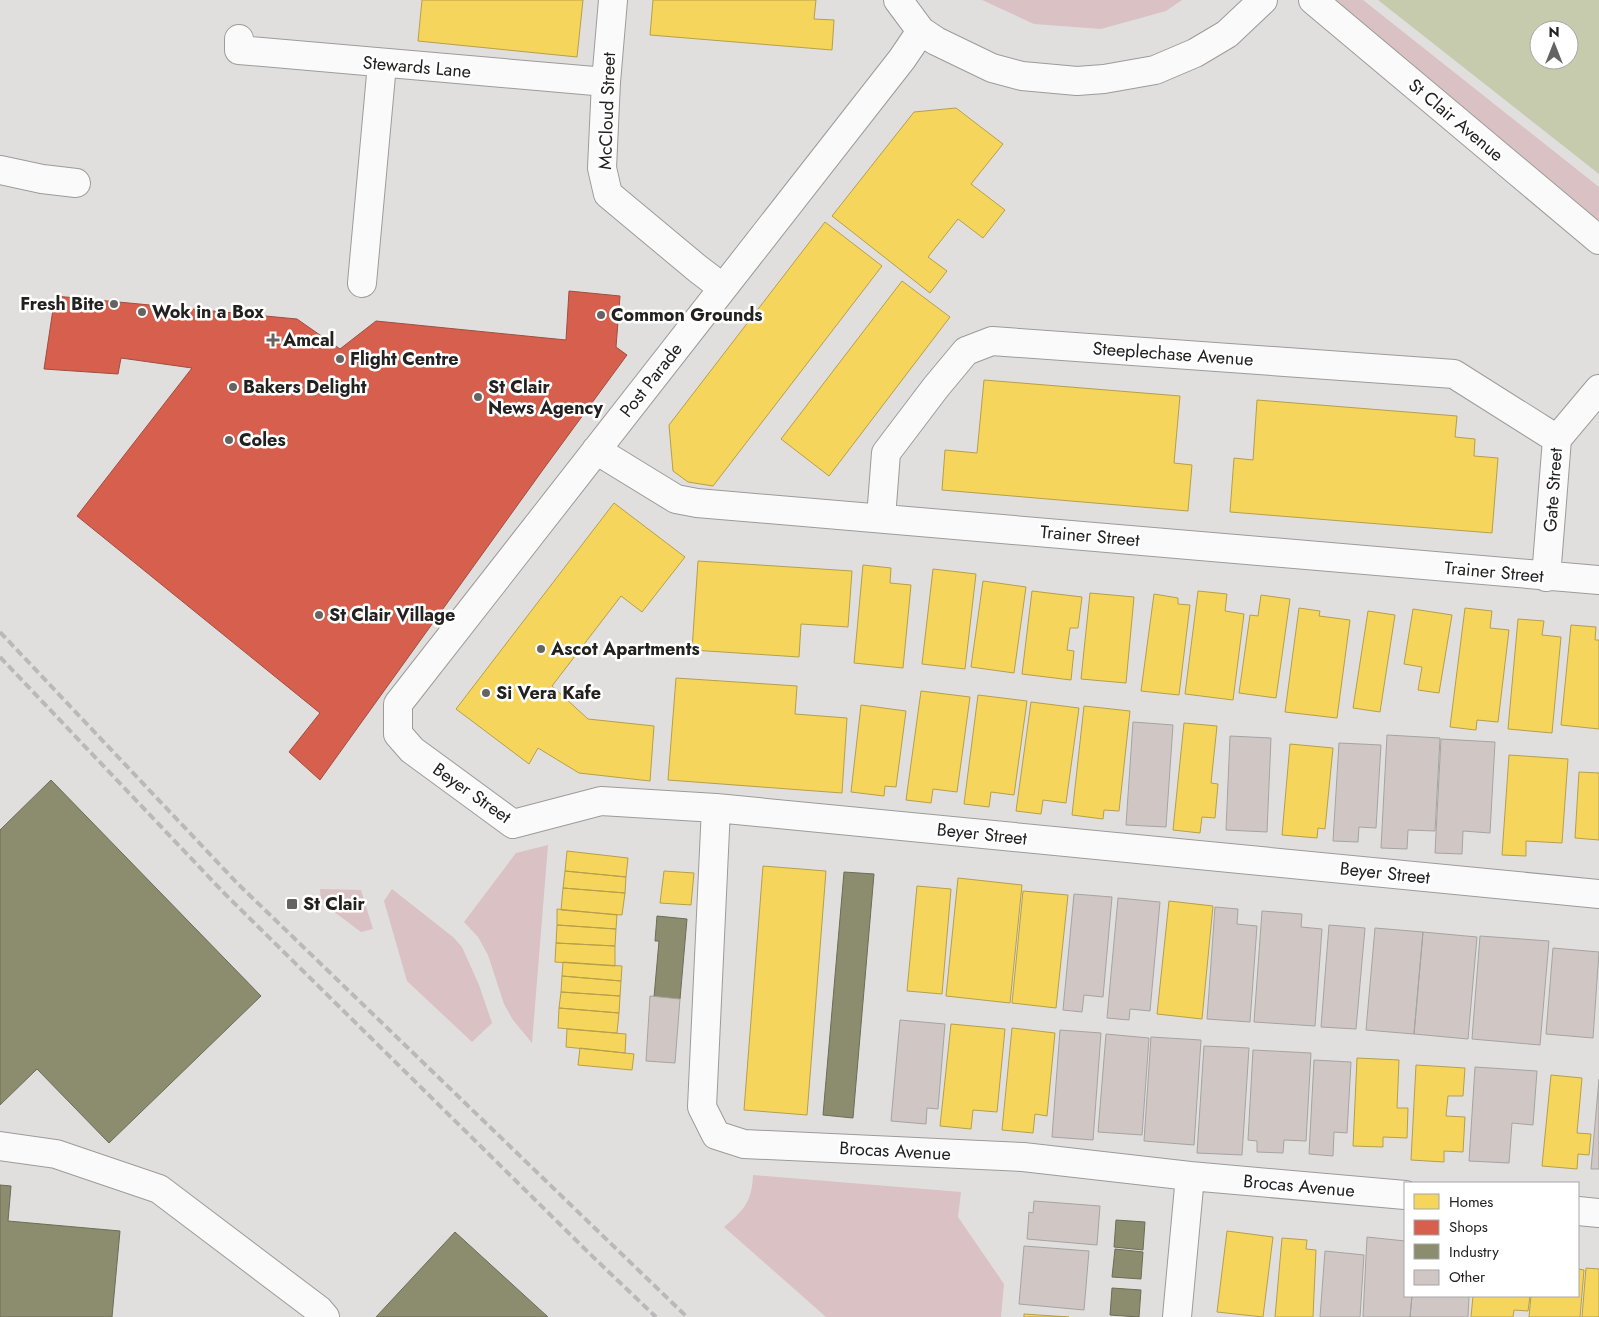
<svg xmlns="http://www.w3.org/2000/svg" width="1599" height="1317" font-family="Jost,sans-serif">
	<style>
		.green { fill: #d9c1c4 }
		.water { fill: #c6cbae; fill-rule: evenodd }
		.homes { fill: #f6d55c; stroke: #b69f4a }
		.shops { fill: #d6604d; stroke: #a04d40 }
		.industry { fill: #8c8c6e; stroke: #6c6c57 }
		.building { fill: #d0c6c4; stroke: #a5a4a3 }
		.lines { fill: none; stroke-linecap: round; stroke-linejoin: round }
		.minor-casing { stroke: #9c9b9a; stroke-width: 30 }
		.minor { stroke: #fafafa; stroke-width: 28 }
		.rail { stroke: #bab9b9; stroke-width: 4; stroke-dasharray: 8 4; stroke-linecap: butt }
		.poi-dot { fill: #656462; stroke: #fff; stroke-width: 2 }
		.labels { text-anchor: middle; stroke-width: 5; stroke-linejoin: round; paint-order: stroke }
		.street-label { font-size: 18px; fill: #222120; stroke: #fff }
		.poi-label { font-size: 18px; font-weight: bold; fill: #222120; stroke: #fff; text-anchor: start }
	</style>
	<rect width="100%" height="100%" fill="#e1dfde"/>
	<path class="green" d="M 982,0 L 1182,0 L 1166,11 L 1101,29 L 1034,24 Z
		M 1313,0 L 1363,0 L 1599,187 L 1599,238 Z
		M 548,845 L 532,1043 L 513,1020 L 504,1004 L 488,955 L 478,937 L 464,922 L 516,853 Z
		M 320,889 L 361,890 L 373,929 L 361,932 L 321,902 Z
		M 392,889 L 453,937 L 462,947 L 479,985 L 492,1023 L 472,1042 L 407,981 L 384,901 Z
		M 753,1175 L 961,1192 L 958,1217 L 1004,1284 L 1001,1317 L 826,1317 L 724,1227 C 744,1210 752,1202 753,1175 Z"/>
	<path class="water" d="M 1378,0 L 1599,0 L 1599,174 ZM 1539,30 L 1569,30 L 1569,60 L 1539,60 Z"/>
	<path class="homes" d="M 422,0 L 583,0 L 577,57 L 418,41 Z
		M 653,0 L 816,0 L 814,19 L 834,20 L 832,50 L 650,35 Z
		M 956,108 L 1003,144 L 971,184 L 1005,210 L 983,238 L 958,219 L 928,257 L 947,271 L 930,293 L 832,216 L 914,112 Z
		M 825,222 L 882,266 L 713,486 L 688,482 L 673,471 L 669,425 Z
		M 902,281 L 950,317 L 829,476 L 781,439 Z
		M 984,380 L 1180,396 L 1174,463 L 1192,465 L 1188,511 L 942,490 L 945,450 L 977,453 Z
		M 1257,400 L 1457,416 L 1455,437 L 1475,439 L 1474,456 L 1498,458 L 1492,533 L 1230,512 L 1234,458 L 1253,460 Z
		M 614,503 L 685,557 L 642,612 L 621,596 L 552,686 L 588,719 L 654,726 L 650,781 L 579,773 L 538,748 L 529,764 L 456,709 Z
		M 698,561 L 852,571 L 848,627 L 801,624 L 799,657 L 692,650 Z
		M 863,565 L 891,568 L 890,583 L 911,585 L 903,668 L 854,663 Z
		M 933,569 L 976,574 L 965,669 L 922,664 Z
		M 983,581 L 1026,587 L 1014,673 L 971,667 Z
		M 1032,591 L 1082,597 L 1078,628 L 1070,628 L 1067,650 L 1074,651 L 1071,680 L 1022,674 Z
		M 1198,591 L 1227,594 L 1225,611 L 1244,614 L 1233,700 L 1185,694 Z
		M 1090,593 L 1134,597 L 1126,683 L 1081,679 Z
		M 1154,594 L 1178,598 L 1178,604 L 1190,605 L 1179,695 L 1141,691 Z
		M 1261,595 L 1290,599 L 1276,698 L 1239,693 L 1250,615 L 1258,616 Z
		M 1299,608 L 1320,611 L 1319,616 L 1350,620 L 1337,718 L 1285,712 Z
		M 1465,608 L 1492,611 L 1490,628 L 1509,630 L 1498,722 L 1477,720 L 1476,730 L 1450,727 Z
		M 1413,609 L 1452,615 L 1439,693 L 1418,690 L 1422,667 L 1404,664 Z
		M 1368,611 L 1395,615 L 1380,712 L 1353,708 Z
		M 1518,619 L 1544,621 L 1542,635 L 1561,637 L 1552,733 L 1508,729 Z
		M 1571,625 L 1596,627 L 1595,640 L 1599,640 L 1599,729 L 1561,725 Z
		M 676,678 L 797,686 L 795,714 L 847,718 L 842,793 L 668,780 Z
		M 921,691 L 970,697 L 957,792 L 933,789 L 931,803 L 906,800 Z
		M 978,695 L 1027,701 L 1014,795 L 991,792 L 989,807 L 964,804 Z
		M 1031,702 L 1079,708 L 1066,803 L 1043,800 L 1041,814 L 1016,811 Z
		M 861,705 L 906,711 L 896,787 L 885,786 L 884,796 L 851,792 Z
		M 1084,706 L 1130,711 L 1119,811 L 1104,810 L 1103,819 L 1072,815 Z
		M 1184,723 L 1217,726 L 1211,783 L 1218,784 L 1215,818 L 1202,817 L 1200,833 L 1173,830 Z
		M 1290,744 L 1333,748 L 1325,829 L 1318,828 L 1317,838 L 1282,835 Z
		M 1509,755 L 1568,759 L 1562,843 L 1526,841 L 1526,856 L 1502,855 Z
		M 1579,772 L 1599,773 L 1599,840 L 1575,838 Z
		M 567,851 L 628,858 L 626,877 L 565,871 Z
		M 763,866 L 826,871 L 807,1115 L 744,1110 Z
		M 565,871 L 626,877 L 625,893 L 563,888 Z
		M 664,871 L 694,873 L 691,905 L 660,903 Z
		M 958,878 L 1022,885 L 1010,1003 L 946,996 Z
		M 917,886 L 951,889 L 942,994 L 907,991 Z
		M 563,888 L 625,893 L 622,915 L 561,910 Z
		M 1023,891 L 1068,895 L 1056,1008 L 1012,1003 Z
		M 1169,901 L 1213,906 L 1202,1019 L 1157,1014 Z
		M 557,909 L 617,915 L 616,929 L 557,925 Z
		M 557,925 L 616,929 L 615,946 L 556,943 Z
		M 556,943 L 615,946 L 615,966 L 555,962 Z
		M 563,962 L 622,966 L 621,981 L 562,976 Z
		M 562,976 L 621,981 L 620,996 L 561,992 Z
		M 561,992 L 620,996 L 619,1013 L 559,1008 Z
		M 559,1008 L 619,1013 L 617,1033 L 558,1028 Z
		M 951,1024 L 1005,1029 L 997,1112 L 973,1110 L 971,1129 L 940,1126 Z
		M 1012,1028 L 1055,1033 L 1047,1116 L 1035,1114 L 1033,1133 L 1002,1130 Z
		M 567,1029 L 626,1034 L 625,1053 L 566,1047 Z
		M 580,1048 L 634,1054 L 632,1070 L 578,1065 Z
		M 1357,1058 L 1399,1060 L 1397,1108 L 1408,1108 L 1407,1138 L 1383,1137 L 1383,1147 L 1353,1146 Z
		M 1416,1065 L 1465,1068 L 1463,1096 L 1448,1096 L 1446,1116 L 1465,1117 L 1463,1152 L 1444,1151 L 1444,1162 L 1411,1160 Z
		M 1551,1075 L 1582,1078 L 1577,1133 L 1591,1134 L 1589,1155 L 1578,1154 L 1577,1169 L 1542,1166 Z
		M 1227,1231 L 1273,1237 L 1263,1317 L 1217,1312 Z
		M 1282,1238 L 1307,1240 L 1306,1249 L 1316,1250 L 1313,1317 L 1275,1317 Z
		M 1586,1268 L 1599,1269 L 1599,1317 L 1582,1317 Z
		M 1578,1269 L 1584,1270 L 1580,1317 L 1529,1317 L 1531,1296 L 1578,1296 Z
		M 1473,1296 L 1530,1296 L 1528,1311 L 1514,1310 L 1513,1317 L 1471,1317 Z
		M 1024,1314 L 1069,1317 L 1024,1317 Z"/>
	<path class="shops" d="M 569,291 L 620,296 L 616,347 L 627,355 L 542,471 L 320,780 L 289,752 L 320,713 L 77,516 L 192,368 L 121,358 L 118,374 L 44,369 L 55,296 L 297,319 L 340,349 L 376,321 L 566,340 Z"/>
	<path class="industry" d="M 51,780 L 261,996 L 109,1143 L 37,1069 L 0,1105 L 0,830 Z
		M 844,872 L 874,874 L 853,1118 L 823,1115 Z
		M 657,916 L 687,919 L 680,999 L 654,997 L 659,941 L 655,941 Z
		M 0,1185 L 11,1186 L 8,1221 L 120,1231 L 112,1317 L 0,1317 Z
		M 1116,1220 L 1145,1222 L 1143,1250 L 1114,1247 Z
		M 455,1232 L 548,1317 L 376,1317 Z
		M 1115,1249 L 1143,1252 L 1141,1279 L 1112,1277 Z
		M 1112,1288 L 1141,1290 L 1139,1317 L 1110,1315 Z"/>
	<path class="building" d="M 1133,722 L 1173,725 L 1166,827 L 1126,825 Z
		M 1387,735 L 1440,738 L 1435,831 L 1408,830 L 1407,849 L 1381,848 Z
		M 1230,736 L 1271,738 L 1267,832 L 1226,830 Z
		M 1441,739 L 1495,742 L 1490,833 L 1463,831 L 1462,854 L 1435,853 Z
		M 1339,743 L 1381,745 L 1376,828 L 1359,827 L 1358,842 L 1333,841 Z
		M 1074,894 L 1112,897 L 1103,997 L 1084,995 L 1082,1012 L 1063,1010 Z
		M 1118,898 L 1160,902 L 1150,1011 L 1130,1009 L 1129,1020 L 1107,1018 Z
		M 1215,907 L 1238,909 L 1237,924 L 1257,926 L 1250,1022 L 1207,1019 Z
		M 1262,911 L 1302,914 L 1301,927 L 1322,929 L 1315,1026 L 1254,1022 Z
		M 1329,925 L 1365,928 L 1356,1029 L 1321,1027 Z
		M 1375,928 L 1423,932 L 1414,1034 L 1366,1030 Z
		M 1423,932 L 1477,937 L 1468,1039 L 1414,1034 Z
		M 1480,936 L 1549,941 L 1540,1045 L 1472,1039 Z
		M 1553,948 L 1599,952 L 1593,1038 L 1546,1034 Z
		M 650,996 L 680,999 L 675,1063 L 646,1061 Z
		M 900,1020 L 945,1024 L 938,1109 L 927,1108 L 926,1124 L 891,1121 Z
		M 1060,1030 L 1101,1033 L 1093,1140 L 1052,1137 Z
		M 1106,1034 L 1149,1038 L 1142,1135 L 1098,1132 Z
		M 1151,1037 L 1201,1040 L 1194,1145 L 1144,1141 Z
		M 1204,1046 L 1249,1048 L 1242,1155 L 1197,1153 Z
		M 1253,1050 L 1311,1053 L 1306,1141 L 1284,1140 L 1283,1153 L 1257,1152 L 1257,1141 L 1248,1140 Z
		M 1314,1060 L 1351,1062 L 1347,1133 L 1334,1132 L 1333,1156 L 1309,1154 Z
		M 1475,1067 L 1537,1071 L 1533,1125 L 1512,1123 L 1509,1163 L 1469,1161 Z
		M 1599,1079 L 1599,1169 L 1591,1169 Z
		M 1034,1201 L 1100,1206 L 1097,1245 L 1027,1239 L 1029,1212 L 1033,1213 Z
		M 1367,1237 L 1405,1241 L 1405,1296 L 1412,1296 L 1410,1317 L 1363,1317 Z
		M 1024,1246 L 1089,1251 L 1084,1310 L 1019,1304 Z
		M 1325,1251 L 1364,1255 L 1360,1317 L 1320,1317 Z
		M 1412,1296 L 1469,1296 L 1468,1317 L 1410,1317 Z"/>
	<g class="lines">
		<g class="minor-casing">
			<path id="minor" d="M 613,0 L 606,82 L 602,168 L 608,194 L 698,269 L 723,288
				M 898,0 L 921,31 L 936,41 L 992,68 L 1022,76 L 1077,81 L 1104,79 L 1155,70 L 1195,53 L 1227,34 L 1263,0
				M 1313,0 L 1599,240
				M 921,31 L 902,59 L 398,704 L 398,734 L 412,750 L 513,824 L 601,801 L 716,808 L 1599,894
				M 239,39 L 239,50 L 606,82
				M 0,170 L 42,179 L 76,183
				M 362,283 L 382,64
				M 596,450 L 676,499 L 697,503 L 1599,580
				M 881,518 L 886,453 L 936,387 L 966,351 L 992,341 L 1454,374 L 1557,439
				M 1546,577 L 1557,439 L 1599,389
				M 716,808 L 702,1107 L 716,1135 L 744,1144 L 1023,1157 L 1190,1176 L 1405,1195
				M 0,1146 L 56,1154 L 159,1189 L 319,1310 L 325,1317
				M 1578,1211 L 1599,1213
				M 1177,1317 L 1190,1176"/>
		</g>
		<use href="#minor" class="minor"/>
		<path class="rail" d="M 0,632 L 238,884 L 687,1317
			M 0,657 L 225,894 L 590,1254 L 656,1317"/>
	</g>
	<g class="poi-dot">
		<circle cx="114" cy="304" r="5"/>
		<circle cx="142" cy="312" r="5"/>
		<circle cx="601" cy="315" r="5"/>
		<path d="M270.5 332.5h5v5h5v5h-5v5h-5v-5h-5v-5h5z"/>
		<circle cx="340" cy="359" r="5"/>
		<circle cx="233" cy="387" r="5"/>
		<circle cx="478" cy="397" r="5"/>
		<circle cx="229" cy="440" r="5"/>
		<circle cx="319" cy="615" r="5"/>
		<circle cx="541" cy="649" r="5"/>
		<circle cx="486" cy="693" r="5"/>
		<rect x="286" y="898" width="12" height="12" rx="2.5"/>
	</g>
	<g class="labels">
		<g class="street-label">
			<text transform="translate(417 67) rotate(5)" y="6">Stewards Lane</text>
			<text transform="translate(607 111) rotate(-88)" y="6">McCloud Street</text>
			<text transform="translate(1456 120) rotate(40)" y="6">St Clair Avenue</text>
			<text transform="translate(1173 354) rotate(4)" y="6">Steeplechase Avenue</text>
			<text transform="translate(651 380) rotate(-52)" y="6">Post Parade</text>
			<text transform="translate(1553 490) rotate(-86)" y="6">Gate Street</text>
			<text transform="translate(1090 536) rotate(5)" y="6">Trainer Street</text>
			<text transform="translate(1494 572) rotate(5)" y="6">Trainer Street</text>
			<text transform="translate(472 793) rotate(35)" y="6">Beyer Street</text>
			<text transform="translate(982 834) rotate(6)" y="6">Beyer Street</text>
			<text transform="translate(1385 873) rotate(6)" y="6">Beyer Street</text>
			<text transform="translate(895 1151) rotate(3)" y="6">Brocas Avenue</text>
			<text transform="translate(1299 1186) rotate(5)" y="6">Brocas Avenue</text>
		</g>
		<g class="poi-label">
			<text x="104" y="310" text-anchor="end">Fresh Bite</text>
			<text x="152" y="318">Wok in a Box</text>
			<text x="611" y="321">Common Grounds</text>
			<text x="283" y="346">Amcal</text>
			<text x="350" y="365">Flight Centre</text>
			<text x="243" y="393">Bakers Delight</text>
			<text x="488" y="393">St Clair<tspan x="488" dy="21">News Agency</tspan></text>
			<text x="239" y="446">Coles</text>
			<text x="329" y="621">St Clair Village</text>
			<text x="551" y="655">Ascot Apartments</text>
			<text x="496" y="699">Si Vera Kafe</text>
			<text x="303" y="910">St Clair</text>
		</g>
	</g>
	<rect x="1404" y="1182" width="175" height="115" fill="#ffffff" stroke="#a7a6a6"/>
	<rect x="1414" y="1194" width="25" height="15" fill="#f6d55c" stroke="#a7a6a6"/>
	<text x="1449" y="1207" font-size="15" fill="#222120">Homes</text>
	<rect x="1414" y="1220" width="25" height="15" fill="#d6604d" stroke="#a7a6a6"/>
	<text x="1449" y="1232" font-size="15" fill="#222120">Shops</text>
	<rect x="1414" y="1244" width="25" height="15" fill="#8c8c6e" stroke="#a7a6a6"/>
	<text x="1449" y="1257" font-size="15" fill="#222120">Industry</text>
	<rect x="1414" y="1270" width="25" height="15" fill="#d0c6c4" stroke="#a7a6a6"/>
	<text x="1449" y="1282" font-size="15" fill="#222120">Other</text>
	<g transform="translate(1554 45)"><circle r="24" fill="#ffffff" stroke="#a7a6a6"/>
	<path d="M0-4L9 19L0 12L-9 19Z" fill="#656462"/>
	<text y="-8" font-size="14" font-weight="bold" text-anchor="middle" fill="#222120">N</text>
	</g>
</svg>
